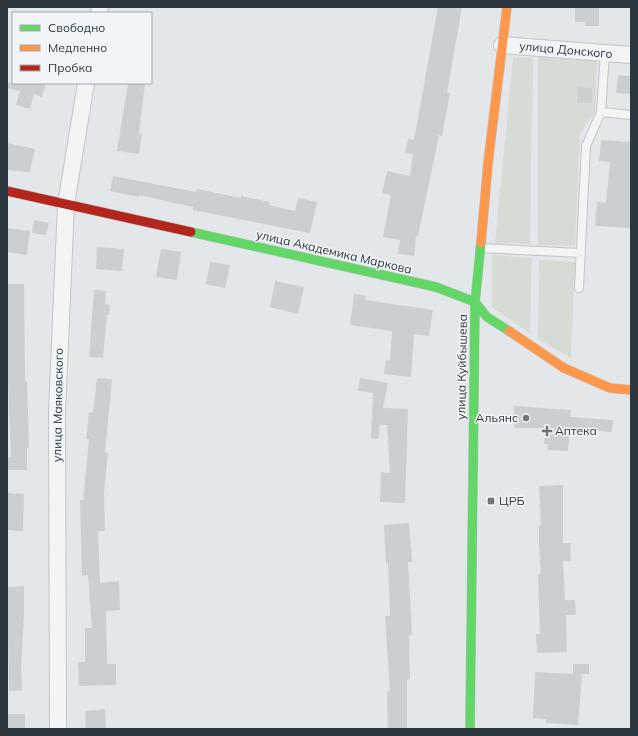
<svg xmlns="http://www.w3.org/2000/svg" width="638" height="736" font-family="Mulish,sans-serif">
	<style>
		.green { fill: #d6dcd5 }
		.building { fill: #cccfd1 }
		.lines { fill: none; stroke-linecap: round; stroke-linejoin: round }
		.lane-casing { stroke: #c2c5c7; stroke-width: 10 }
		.street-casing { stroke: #c2c5c7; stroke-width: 18 }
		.fast-casing { stroke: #c2c5c7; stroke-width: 10 }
		.slow-casing { stroke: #c2c5c7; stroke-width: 10 }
		.jam-casing { stroke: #c2c5c7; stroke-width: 10 }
		.lane { stroke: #f3f5f5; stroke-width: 8 }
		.street { stroke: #f3f5f5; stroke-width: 16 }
		.fast { stroke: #63d668; stroke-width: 9 }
		.slow { stroke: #ff974d; stroke-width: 9 }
		.jam { stroke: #b3261e; stroke-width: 9 }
		.poi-dot { fill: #6c757b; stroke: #f2f5f7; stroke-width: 1.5 }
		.labels { text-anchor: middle; stroke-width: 3; stroke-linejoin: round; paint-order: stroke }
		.street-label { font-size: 12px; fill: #2c3740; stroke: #f2f5f7 }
		.poi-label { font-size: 12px; fill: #2c3740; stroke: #f2f5f7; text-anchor: start }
	</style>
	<rect width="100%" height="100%" fill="#e4e7e9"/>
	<path class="green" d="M 513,57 L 533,58 L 530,244 L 495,243 Z
		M 538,57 L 597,61 L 595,111 L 580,135 L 575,246 L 538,245 Z
		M 492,255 L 532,258 L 530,334 L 492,307 Z
		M 539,260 L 575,262 L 571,358 L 538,339 Z"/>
	<path class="building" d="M 438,7 L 462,7 L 447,93 L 450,93 L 442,136 L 439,135 L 418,236 L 416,236 L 414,256 L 398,254 L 400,240 L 383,237 L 391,195 L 382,193 L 387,171 L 410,176 L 413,154 L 405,153 L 408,139 L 414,140 Z
		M 575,7 L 599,7 L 599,26 L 585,26 L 585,22 L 575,22 Z
		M 618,75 L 631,76 L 631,94 L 616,93 Z
		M 7,83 L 46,83 L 42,97 L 34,94 L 30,109 L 16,105 L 20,91 L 7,88 Z
		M 128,83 L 145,83 L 139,134 L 142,134 L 139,154 L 117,151 Z
		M 578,87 L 592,88 L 592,103 L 577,103 Z
		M 601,140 L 631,142 L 631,228 L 595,226 L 597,202 L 606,203 L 610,162 L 599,161 Z
		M 7,143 L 35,149 L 30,172 L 7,170 Z
		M 113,176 L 196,192 L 197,189 L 241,198 L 241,196 L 270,202 L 269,205 L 295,211 L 298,198 L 317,202 L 310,233 L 193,210 L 193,207 L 139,195 L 139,197 L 110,191 Z
		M 34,220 L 49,223 L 46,235 L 32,233 Z
		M 7,228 L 30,231 L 27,255 L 7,252 Z
		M 97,247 L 124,249 L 122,271 L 96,269 Z
		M 161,249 L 181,252 L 177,280 L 156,277 Z
		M 210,262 L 230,265 L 225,288 L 206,284 Z
		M 275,281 L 304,287 L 298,314 L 270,307 Z
		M 7,284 L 24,284 L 25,381 L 27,381 L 29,448 L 27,448 L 27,470 L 7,470 L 7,457 L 11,457 L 7,362 Z
		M 94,290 L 106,291 L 105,304 L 110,305 L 109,315 L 107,315 L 103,358 L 89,357 Z
		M 354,294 L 366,296 L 365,300 L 433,310 L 429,336 L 414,334 L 411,377 L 384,374 L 386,360 L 390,361 L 392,331 L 350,325 Z
		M 97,378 L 112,379 L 105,452 L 108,453 L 104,493 L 105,531 L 98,531 L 100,583 L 119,581 L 120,610 L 106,611 L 107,664 L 116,664 L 116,685 L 79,686 L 78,662 L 85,662 L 85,628 L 92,628 L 88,575 L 82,576 L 80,500 L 83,500 L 89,439 L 86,439 L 89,412 L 93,413 Z
		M 360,378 L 388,383 L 383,408 L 408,409 L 405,503 L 380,502 L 381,472 L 390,473 L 387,425 L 380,425 L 378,439 L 371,438 L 373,393 L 358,391 Z
		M 514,406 L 571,410 L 570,417 L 613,420 L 612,432 L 570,428 L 568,451 L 547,450 L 548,444 L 544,444 L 545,428 L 514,428 Z
		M 563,485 L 563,543 L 570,543 L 571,561 L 563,561 L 565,600 L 575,600 L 576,615 L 566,615 L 567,652 L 537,653 L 536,634 L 540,634 L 538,574 L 541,574 L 539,544 L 539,525 L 541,525 L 539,486 Z
		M 7,493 L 24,494 L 23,531 L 7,530 Z
		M 409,523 L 412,562 L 408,562 L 412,635 L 409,635 L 410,679 L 407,680 L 407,729 L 388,729 L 387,692 L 390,691 L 385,616 L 390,616 L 388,563 L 386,564 L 384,525 Z
		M 24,586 L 24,615 L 21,671 L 22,690 L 9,691 L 7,587 Z
		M 573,664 L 589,664 L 589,674 L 580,674 L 582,675 L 578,725 L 546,723 L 546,719 L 533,718 L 535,672 L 573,674 Z
		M 105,709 L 106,729 L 86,729 L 85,711 Z
		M 7,714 L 25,714 L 25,729 L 7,729 Z"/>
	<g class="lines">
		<g class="lane-casing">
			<path id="lane" d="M 601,112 L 631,115
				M 480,248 L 581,253
				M 579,288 L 586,146 L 601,112 L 605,53"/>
		</g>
		<g class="street-casing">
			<path id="street" d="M 99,13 L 100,7
				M 502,45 L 631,55
				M 58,729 L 57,412 L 66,204 L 86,83"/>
		</g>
		<g class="fast-casing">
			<path id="fast" d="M 191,232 L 436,287 L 475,302 L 487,317 L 509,331
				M 470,729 L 475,302 L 481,243"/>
		</g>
		<g class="slow-casing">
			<path id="slow" d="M 481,243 L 488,163 L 507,7
				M 509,331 L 564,368 L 610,388 L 631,390"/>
		</g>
		<g class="jam-casing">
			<path id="jam" d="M 7,191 L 191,232"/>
		</g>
		<use href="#lane" class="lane"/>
		<use href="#street" class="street"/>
		<use href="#fast" class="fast"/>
		<use href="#slow" class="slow"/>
		<use href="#jam" class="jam"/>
	</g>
	<g class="poi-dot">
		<circle cx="526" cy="418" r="4"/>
		<path d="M545 425h4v4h4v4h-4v4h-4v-4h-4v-4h4z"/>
		<rect x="487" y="497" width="8" height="8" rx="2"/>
	</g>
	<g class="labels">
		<g class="street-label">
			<text transform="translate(566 50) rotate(5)" y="4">улица Донского</text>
			<text transform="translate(334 252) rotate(13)" y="4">улица Академика Маркова</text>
			<text transform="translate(462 367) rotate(-89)" y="4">улица Куйбышева</text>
			<text transform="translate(58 405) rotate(-89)" y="4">улица Маяковского</text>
		</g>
		<g class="poi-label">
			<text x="518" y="422" text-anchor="end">Альянс</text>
			<text x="555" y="435">Аптека</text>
			<text x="499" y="505">ЦРБ</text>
		</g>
	</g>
	<rect width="638" height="736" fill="none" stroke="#2c3740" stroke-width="16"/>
	<rect x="12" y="12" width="140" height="72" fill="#f2f5f7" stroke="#a3a9ae"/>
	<rect x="20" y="25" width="20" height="6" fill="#63d668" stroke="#a3a9ae"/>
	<text x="48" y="32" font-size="12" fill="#2c3740">Свободно</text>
	<rect x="20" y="45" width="20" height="6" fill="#ff974d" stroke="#a3a9ae"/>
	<text x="48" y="52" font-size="12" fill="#2c3740">Медленно</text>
	<rect x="20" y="65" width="20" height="6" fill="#b3261e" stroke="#a3a9ae"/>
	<text x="48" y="72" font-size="12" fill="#2c3740">Пробка</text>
</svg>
